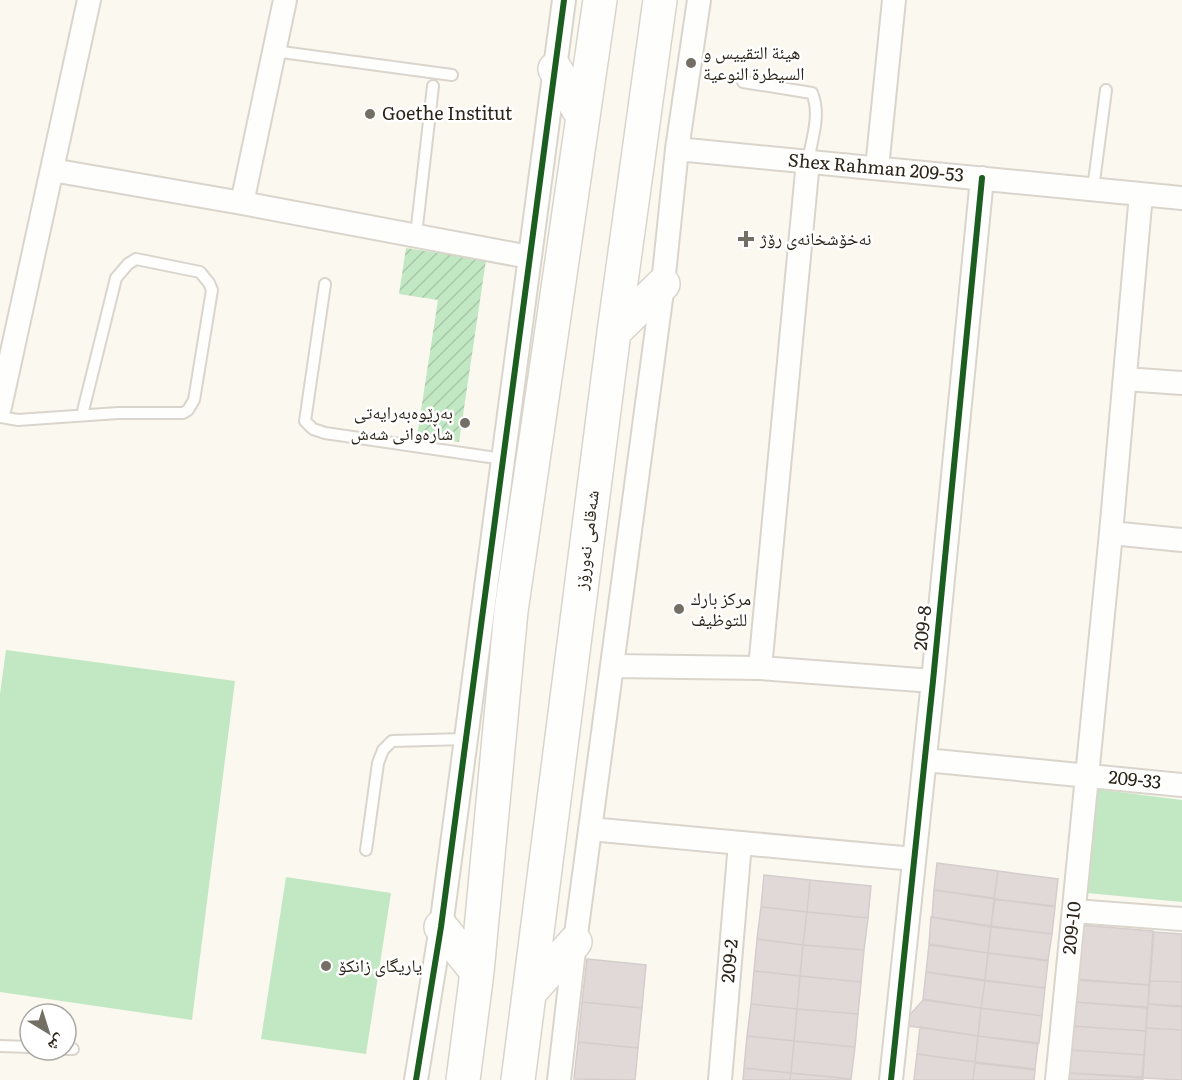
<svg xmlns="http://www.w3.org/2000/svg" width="1182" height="1080" font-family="Literata,'Noto Naskh Arabic',serif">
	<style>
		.green { fill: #c2e8c3 }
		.garden { fill: url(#garden-furrows) }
		.building { fill: #e1d9d8; stroke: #d4cdcb; stroke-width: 1.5 }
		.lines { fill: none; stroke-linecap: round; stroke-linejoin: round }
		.lane-casing { stroke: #dad5cc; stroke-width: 14 }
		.street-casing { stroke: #dad5cc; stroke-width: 26 }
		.primary-casing { stroke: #dad5cc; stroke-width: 36 }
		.lane { stroke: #fefefd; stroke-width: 10 }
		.street { stroke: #fefefd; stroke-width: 22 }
		.primary { stroke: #fefefd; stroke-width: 33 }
		.cycleway-casing { stroke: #fff; stroke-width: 10 }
		.cycleway { stroke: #1b5e20; stroke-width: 6 }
		.poi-dot { fill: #746f64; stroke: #fff; stroke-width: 2 }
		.labels { text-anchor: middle; stroke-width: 5; stroke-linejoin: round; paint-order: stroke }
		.poi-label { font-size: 18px; fill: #2b2519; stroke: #fff; text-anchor: start }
		.street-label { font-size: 18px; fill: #2b2519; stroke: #fff }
	</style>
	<defs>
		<pattern id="garden-furrows" width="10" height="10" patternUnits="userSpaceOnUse" patternTransform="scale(1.5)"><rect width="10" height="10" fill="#c2e8c3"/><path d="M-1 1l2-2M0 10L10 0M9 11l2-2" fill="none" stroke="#a7c7a7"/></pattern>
	</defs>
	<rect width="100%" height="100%" fill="#fbf8f0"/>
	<path class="green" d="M 6,650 L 235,681 L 192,1020 L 0,992 L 0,694 Z
		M 1095,789 L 1182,800 L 1182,902 L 1087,893 Z
		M 286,877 L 391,893 L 366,1054 L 261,1039 Z"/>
	<path class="garden" d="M 406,248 L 486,260 L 459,442 L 417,436 L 438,300 L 399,294 Z"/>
	<path class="building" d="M 937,863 L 998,871 L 994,898 L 934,890 Z
		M 998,871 L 1058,879 L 1055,906 L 994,899 Z
		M 764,875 L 810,880 L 807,912 L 761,907 Z
		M 810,880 L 871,886 L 868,918 L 807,912 Z
		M 934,890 L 994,899 L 991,926 L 932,917 Z
		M 995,899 L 1055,907 L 1052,934 L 991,926 Z
		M 761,907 L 807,912 L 803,945 L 757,939 Z
		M 807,912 L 868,918 L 864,950 L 803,945 Z
		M 931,917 L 991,927 L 988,953 L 929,944 Z
		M 1079,925 L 1153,931 L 1149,985 L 1075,979 Z
		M 991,927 L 1052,934 L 1048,960 L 988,953 Z
		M 1154,932 L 1182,934 L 1182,982 L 1150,981 Z
		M 757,939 L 803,945 L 800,976 L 754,971 Z
		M 803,945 L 864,950 L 861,982 L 800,976 Z
		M 929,945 L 988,953 L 985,980 L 926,972 Z
		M 988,953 L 1048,961 L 1045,988 L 985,980 Z
		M 587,959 L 646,965 L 642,1008 L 582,1002 Z
		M 754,971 L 800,976 L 797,1009 L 751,1004 Z
		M 926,972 L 985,981 L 981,1008 L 923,999 Z
		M 800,976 L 861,982 L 858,1014 L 797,1009 Z
		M 1075,980 L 1149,985 L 1148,1007 L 1074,1002 Z
		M 985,981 L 1045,988 L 1042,1016 L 981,1008 Z
		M 1150,981 L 1182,982 L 1182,1006 L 1148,1004 Z
		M 923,1000 L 981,1008 L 978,1036 L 901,1025 Z
		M 582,1002 L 642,1008 L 638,1048 L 578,1042 Z
		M 1074,1002 L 1147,1008 L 1146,1031 L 1072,1026 Z
		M 751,1004 L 797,1009 L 794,1041 L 747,1036 Z
		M 1148,1004 L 1182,1007 L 1182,1030 L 1146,1028 Z
		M 981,1008 L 1042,1016 L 1039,1043 L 978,1036 Z
		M 797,1009 L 858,1014 L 855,1047 L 794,1041 Z
		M 1071,1026 L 1146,1031 L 1144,1055 L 1070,1050 Z
		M 920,1027 L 978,1036 L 975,1062 L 917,1054 Z
		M 1146,1028 L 1182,1030 L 1182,1080 L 1143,1078 Z
		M 747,1036 L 794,1041 L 791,1073 L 744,1068 Z
		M 978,1036 L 1038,1044 L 1035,1069 L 975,1062 Z
		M 794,1041 L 855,1047 L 851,1079 L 791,1073 Z
		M 578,1042 L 638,1048 L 635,1080 L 574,1079 Z
		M 1070,1050 L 1144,1055 L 1142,1077 L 1068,1073 Z
		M 917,1054 L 975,1062 L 973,1080 L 914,1080 Z
		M 975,1063 L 1035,1070 L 1034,1080 L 973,1080 Z
		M 744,1068 L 791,1073 L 790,1080 L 743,1080 Z
		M 791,1073 L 851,1079 L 851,1080 L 790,1080 Z
		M 1068,1073 L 1143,1078 L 1143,1080 L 1067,1080 Z"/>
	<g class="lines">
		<g class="lane-casing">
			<path id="lane" d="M 274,51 L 452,75
				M 743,82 L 812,93 C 821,114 812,139 808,161
				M 1093,189 L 1106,90
				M 416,235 L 433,86
				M 325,284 L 305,421 L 313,429 L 325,433 L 503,459
				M 0,417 L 18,420 L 118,413 L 183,413 L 188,410 L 194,400 L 212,290 L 209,283 L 200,272 L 136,259 L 128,264 L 116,278 L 82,415
				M 366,850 L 378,763 L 383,750 L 392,741 L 466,739
				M 0,1046 L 30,1047
				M 66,1049 L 73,1049"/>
		</g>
		<g class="street-casing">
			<path id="street" d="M 677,149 L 1182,198
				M 877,168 L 894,0
				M 52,170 L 242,203 L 529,257
				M 242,203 L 285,0
				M 1125,379 L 1182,383
				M 0,407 L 89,0
				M 1111,533 L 1182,540
				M 613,666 L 760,668 L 933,681
				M 760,668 L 808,161
				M 925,760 L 1182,785
				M 590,829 L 914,859
				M 1074,911 L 1182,919
				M 416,1080 L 441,927 L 564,0
				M 559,1080 L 575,942 L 663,284 L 677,149 L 699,0
				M 720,1080 L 740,843
				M 891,1080 L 933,681 L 982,178
				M 1057,1080 L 1111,533 L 1141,194"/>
		</g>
		<g class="primary-casing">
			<path id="primary" d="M 555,69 L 583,117
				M 614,332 L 663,284
				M 441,927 L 477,972
				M 529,993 L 575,942
				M 463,1080 L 477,972 L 511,611 L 600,0
				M 518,1080 L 614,332 L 660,0"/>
		</g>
		<use href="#lane" class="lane"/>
		<use href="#street" class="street"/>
		<use href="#primary" class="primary"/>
		<g class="cycleway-casing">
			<path id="cycleway" d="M 416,1080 L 441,927 L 564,0
				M 891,1080 L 933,681 L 982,178"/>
		</g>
		<use href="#cycleway" class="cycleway"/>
	</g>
	<g class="poi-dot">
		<circle cx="691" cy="63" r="6"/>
		<circle cx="370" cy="114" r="6"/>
		<path d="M743 230h6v6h6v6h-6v6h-6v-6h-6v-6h6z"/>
		<circle cx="465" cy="423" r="6"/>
		<circle cx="679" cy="609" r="6"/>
		<circle cx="326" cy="966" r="6"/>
	</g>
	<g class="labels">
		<g class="poi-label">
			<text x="703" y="59">هيئة التقييس و<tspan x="703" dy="21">السيطرة النوعية</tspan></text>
			<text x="382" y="120">Goethe Institut</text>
			<text x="760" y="245">نەخۆشخانەی رۆژ</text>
			<text x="453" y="419" text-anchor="end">بەڕێوەبەرایەتی<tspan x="453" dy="21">شارەوانی شەش</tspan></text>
			<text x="691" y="605">مركز بارك<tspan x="691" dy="21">للتوظيف</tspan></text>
			<text x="338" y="972">یاریگای زانكۆ</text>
		</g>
		<g class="street-label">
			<text transform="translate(876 168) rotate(5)" y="6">Shex Rahman 209-53</text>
			<text transform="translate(587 540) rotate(-83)" y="6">شەقامی نەورۆز</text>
			<text transform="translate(923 628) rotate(-84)" y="6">209-8</text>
			<text transform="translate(1135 780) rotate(6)" y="6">209-33</text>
			<text transform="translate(1072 928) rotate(-84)" y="6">209-10</text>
			<text transform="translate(730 961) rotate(-85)" y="6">209-2</text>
		</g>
	</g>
	<g transform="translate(48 1032) rotate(142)"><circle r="28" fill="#ffffff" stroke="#aaa8a3" stroke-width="1.5"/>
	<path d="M0-4.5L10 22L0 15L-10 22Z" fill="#746f64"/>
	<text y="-9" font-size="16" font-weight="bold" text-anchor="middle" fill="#2b2519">ش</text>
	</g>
</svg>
